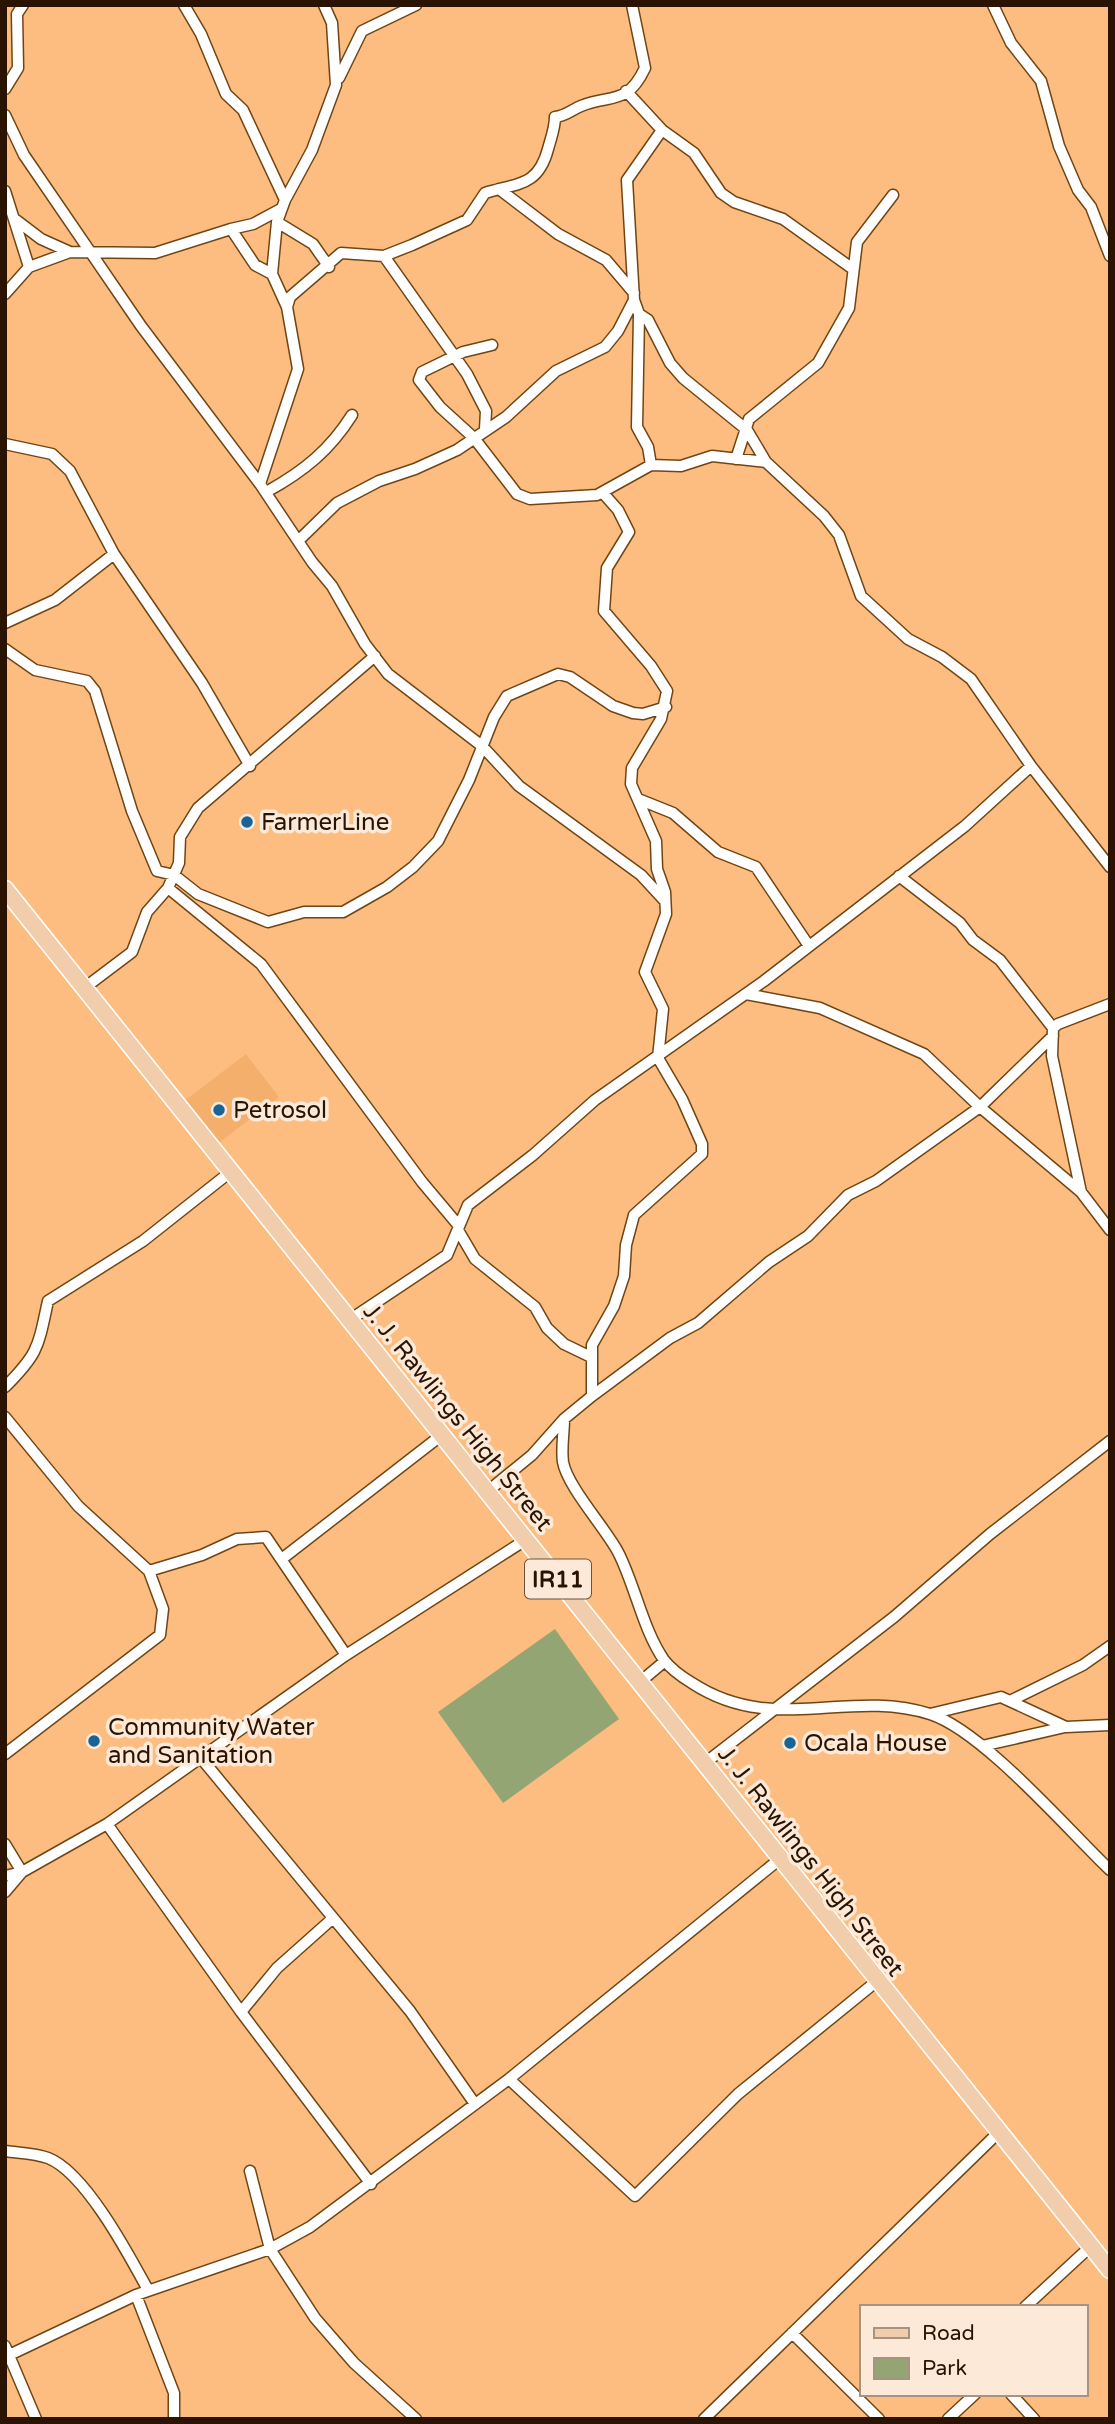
<svg xmlns="http://www.w3.org/2000/svg" width="1115" height="2424" font-family="'Varela Round',sans-serif">
	<style>
		.built { fill: #f4af6c }
		.green { fill: #93a573 }
		.lines { fill: none; stroke-linecap: round; stroke-linejoin: round }
		.minor-casing { stroke: #704514; stroke-width: 13 }
		.primary-casing { stroke: #fff; stroke-width: 19 }
		.minor { stroke: #fff; stroke-width: 10 }
		.primary { stroke: #f1cdac; stroke-width: 16 }
		.poi-dot { fill: #196497; stroke: #fce9d7; stroke-width: 2.5 }
		.labels { text-anchor: middle; stroke-width: 7; stroke-linejoin: round; paint-order: stroke }
		.shield { fill: #fce9d7; stroke: #695340; stroke-width: 2 }
		.shield-label { font-size: 23px; font-weight: bold; fill: #2a1300 }
		.poi-label { font-size: 24px; fill: #2a1300; stroke: #fce9d7; text-anchor: start }
		.street-label { font-size: 24px; fill: #2a1300; stroke: #fce9d7 }
	</style>
	<rect width="100%" height="100%" fill="#fdbd80"/>
	<path class="built" d="M 246,1054 L 279,1097 L 216,1145 L 183,1102 Z"/>
	<path class="green" d="M 555,1629 L 619,1719 L 503,1803 L 438,1712 Z"/>
	<g class="lines">
		<g class="minor-casing">
			<path id="minor" d="M 184,5 L 201,34 L 226,94 L 243,110 L 285,200
				M 324,5 L 332,23 L 336,85 L 312,150 L 285,200 L 277,222 L 272,274 L 287,307 L 298,369 L 260,484 L 312,562 L 332,586 L 365,644 L 388,674 L 482,746 L 519,786 L 641,875 L 665,901
				M 993,5 L 1011,43 L 1041,81 L 1059,146 L 1078,190 L 1091,207 L 1110,256
				M 339,78 L 362,31 L 416,5
				M 5,89 L 18,68 L 17,14 L 23,5
				M 626,91 L 662,130 L 694,153 L 721,193 L 734,202 L 783,219 L 853,269
				M 5,115 L 24,155 L 141,326 L 260,484
				M 662,130 L 627,180 L 634,300 L 639,314 L 648,320 L 670,363 L 683,378 L 747,430 L 766,462 L 824,516 L 839,535 L 861,596 L 908,639 L 942,657 L 971,679 L 1031,766 L 1110,867
				M 499,189 L 558,234 L 606,260 L 634,293
				M 5,191 L 29,267
				M 16,220 L 41,239 L 70,252
				M 277,222 L 313,244 L 329,267
				M 384,256 L 467,374 L 486,411 L 485,429
				M 272,274 L 255,265 L 231,229 L 253,224 L 281,209
				M 5,294 L 29,267 L 70,252 L 155,253 L 231,229
				M 287,307 L 290,297 L 341,253 L 384,256 L 412,245 L 467,220 L 485,193 C 517,183 538,187 548,149 C 551,138 555,128 555,117 C 566,116 571,110 581,106 C 611,94 627,106 645,68 L 632,5
				M 639,314 L 637,427 L 648,447 L 651,465
				M 492,345 L 463,352 L 422,372 L 419,380 L 440,407 L 474,438 L 517,494 L 530,499 L 597,495 L 651,465 L 681,466 L 712,456 L 766,462
				M 5,444 L 52,454 L 70,471 L 114,554 L 202,683 L 250,766
				M 736,459 L 749,419 L 818,363 L 849,308 L 857,242 L 893,195
				M 268,491 C 304,471 330,450 352,415
				M 298,541 L 337,503 L 379,481 L 415,469 L 457,450 L 506,417 L 556,371 L 605,347 L 618,331 L 634,300
				M 5,623 L 55,600 L 114,554
				M 5,649 L 35,670 L 87,681 L 95,691 L 132,811 L 157,871 L 174,875 L 198,894 L 268,922 L 304,912 L 343,912 L 387,887 L 413,867 L 438,841 L 469,780 L 494,717 L 507,696 L 558,674 L 570,677 L 613,706 L 633,713 L 643,714 L 666,707
				M 638,799 L 673,813 L 718,852 L 756,867 L 809,946
				M 899,876 L 960,923 L 973,940 L 1000,960 L 1053,1028
				M 168,888 L 261,964 L 422,1182 L 459,1226
				M 83,989 L 132,952 L 147,912 L 168,888 L 179,863 L 180,837 L 198,808 L 375,656
				M 746,994 L 820,1008 L 924,1054 L 980,1107 L 1081,1192
				M 1110,1004 L 1058,1024 L 1053,1028 L 1052,1056 L 1081,1192 L 1110,1230
				M 458,1230 L 475,1259 L 535,1307 L 547,1328 L 564,1344 L 591,1357
				M 351,1319 L 447,1255 L 468,1205 L 533,1155 L 595,1100 L 764,981 L 965,826 L 1031,766
				M 5,1387 C 39,1353 38,1347 48,1301 L 143,1241 L 229,1173
				M 592,1396 L 592,1345 L 614,1306 L 624,1276 L 626,1245 L 634,1215 L 702,1154 L 702,1144 L 682,1099 L 658,1058 L 663,1009 L 645,972 L 666,914 L 665,892 L 657,869 L 656,841 L 631,784 L 632,768 L 661,719 L 667,691 L 651,666 L 604,611 L 607,568 L 629,532 L 618,510 L 603,493
				M 5,1417 L 78,1506 L 149,1571 L 163,1609 L 160,1635 L 5,1754
				M 564,1419 C 564,1433 561,1448 563,1462 C 567,1486 606,1529 618,1552 C 635,1585 643,1630 664,1660 C 671,1669 682,1677 692,1683 C 773,1736 847,1688 930,1714 C 983,1731 1067,1829 1110,1870
				M 488,1491 L 532,1455 L 564,1419 L 592,1396 L 670,1338 L 698,1323 L 769,1262 L 808,1236 L 848,1195 L 876,1181 L 980,1107 L 1053,1036
				M 283,1558 L 443,1434
				M 149,1571 L 202,1555 L 237,1539 L 266,1537 L 346,1655
				M 640,1682 L 665,1661
				M 1012,1700 L 1083,1665 L 1110,1646
				M 930,1714 L 1001,1697 L 1066,1727 L 1110,1725
				M 982,1746 L 1065,1727
				M 201,1758 L 410,2011 L 475,2104
				M 705,1763 L 894,1617 L 990,1534 L 1110,1441
				M 107,1824 L 241,2012 L 371,2184
				M 5,1844 L 22,1872 L 5,1876
				M 5,1892 L 22,1872 L 107,1824 L 346,1655 L 527,1539
				M 241,2012 L 277,1968 L 332,1919
				M 509,2079 L 635,2196 L 738,2094 L 877,1981
				M 5,2151 C 19,2153 35,2153 48,2158 C 85,2172 129,2255 148,2290
				M 250,2171 L 270,2249 L 315,2318 L 354,2363 L 416,2419
				M 136,2295 L 174,2393 L 174,2419
				M 1025,2307 L 1091,2246
				M 792,2333 L 879,2419
				M 5,2346 L 36,2419
				M 5,2357 L 136,2295 L 270,2249 L 310,2227 L 509,2079 L 781,1858
				M 1011,2394 L 1034,2419
				M 704,2419 L 999,2132
				M 948,2419 L 975,2394"/>
		</g>
		<g class="primary-casing">
			<path id="primary" d="M 5,889 L 1110,2270"/>
		</g>
		<use href="#minor" class="minor"/>
		<use href="#primary" class="primary"/>
	</g>
	<g class="poi-dot">
		<circle cx="247" cy="822" r="7"/>
		<circle cx="219" cy="1110" r="7"/>
		<circle cx="94" cy="1741" r="7"/>
		<circle cx="790" cy="1743" r="7"/>
	</g>
	<g class="labels">
		<rect class="shield" x="525" y="1559.5" width="66" height="39" rx="5"/>
		<g class="shield-label">
			<text x="558" y="1587">IR11</text>
		</g>
		<g class="poi-label">
			<text x="261" y="830">FarmerLine</text>
			<text x="233" y="1118">Petrosol</text>
			<text x="108" y="1735">Community Water<tspan x="108" dy="28">and Sanitation</tspan></text>
			<text x="804" y="1751">Ocala House</text>
		</g>
		<g class="street-label">
			<text transform="translate(458 1417) rotate(51)" y="8">J. J. Rawlings High Street</text>
			<text transform="translate(811 1861) rotate(52)" y="8">J. J. Rawlings High Street</text>
		</g>
	</g>
	<rect width="1115" height="2424" fill="none" stroke="#2a1300" stroke-width="14"/>
	<rect x="860" y="2305" width="228" height="91" fill="#fce9d7" stroke="#a89381" stroke-width="2"/>
	<rect x="874" y="2328" width="35" height="10" fill="#f1cdac" stroke="#a89381" stroke-width="2"/>
	<text x="922" y="2340" font-size="21" fill="#2a1300">Road</text>
	<rect x="874" y="2358" width="35" height="21" fill="#93a573" stroke="#a89381" stroke-width="2"/>
	<text x="922" y="2375" font-size="21" fill="#2a1300">Park</text>
</svg>
